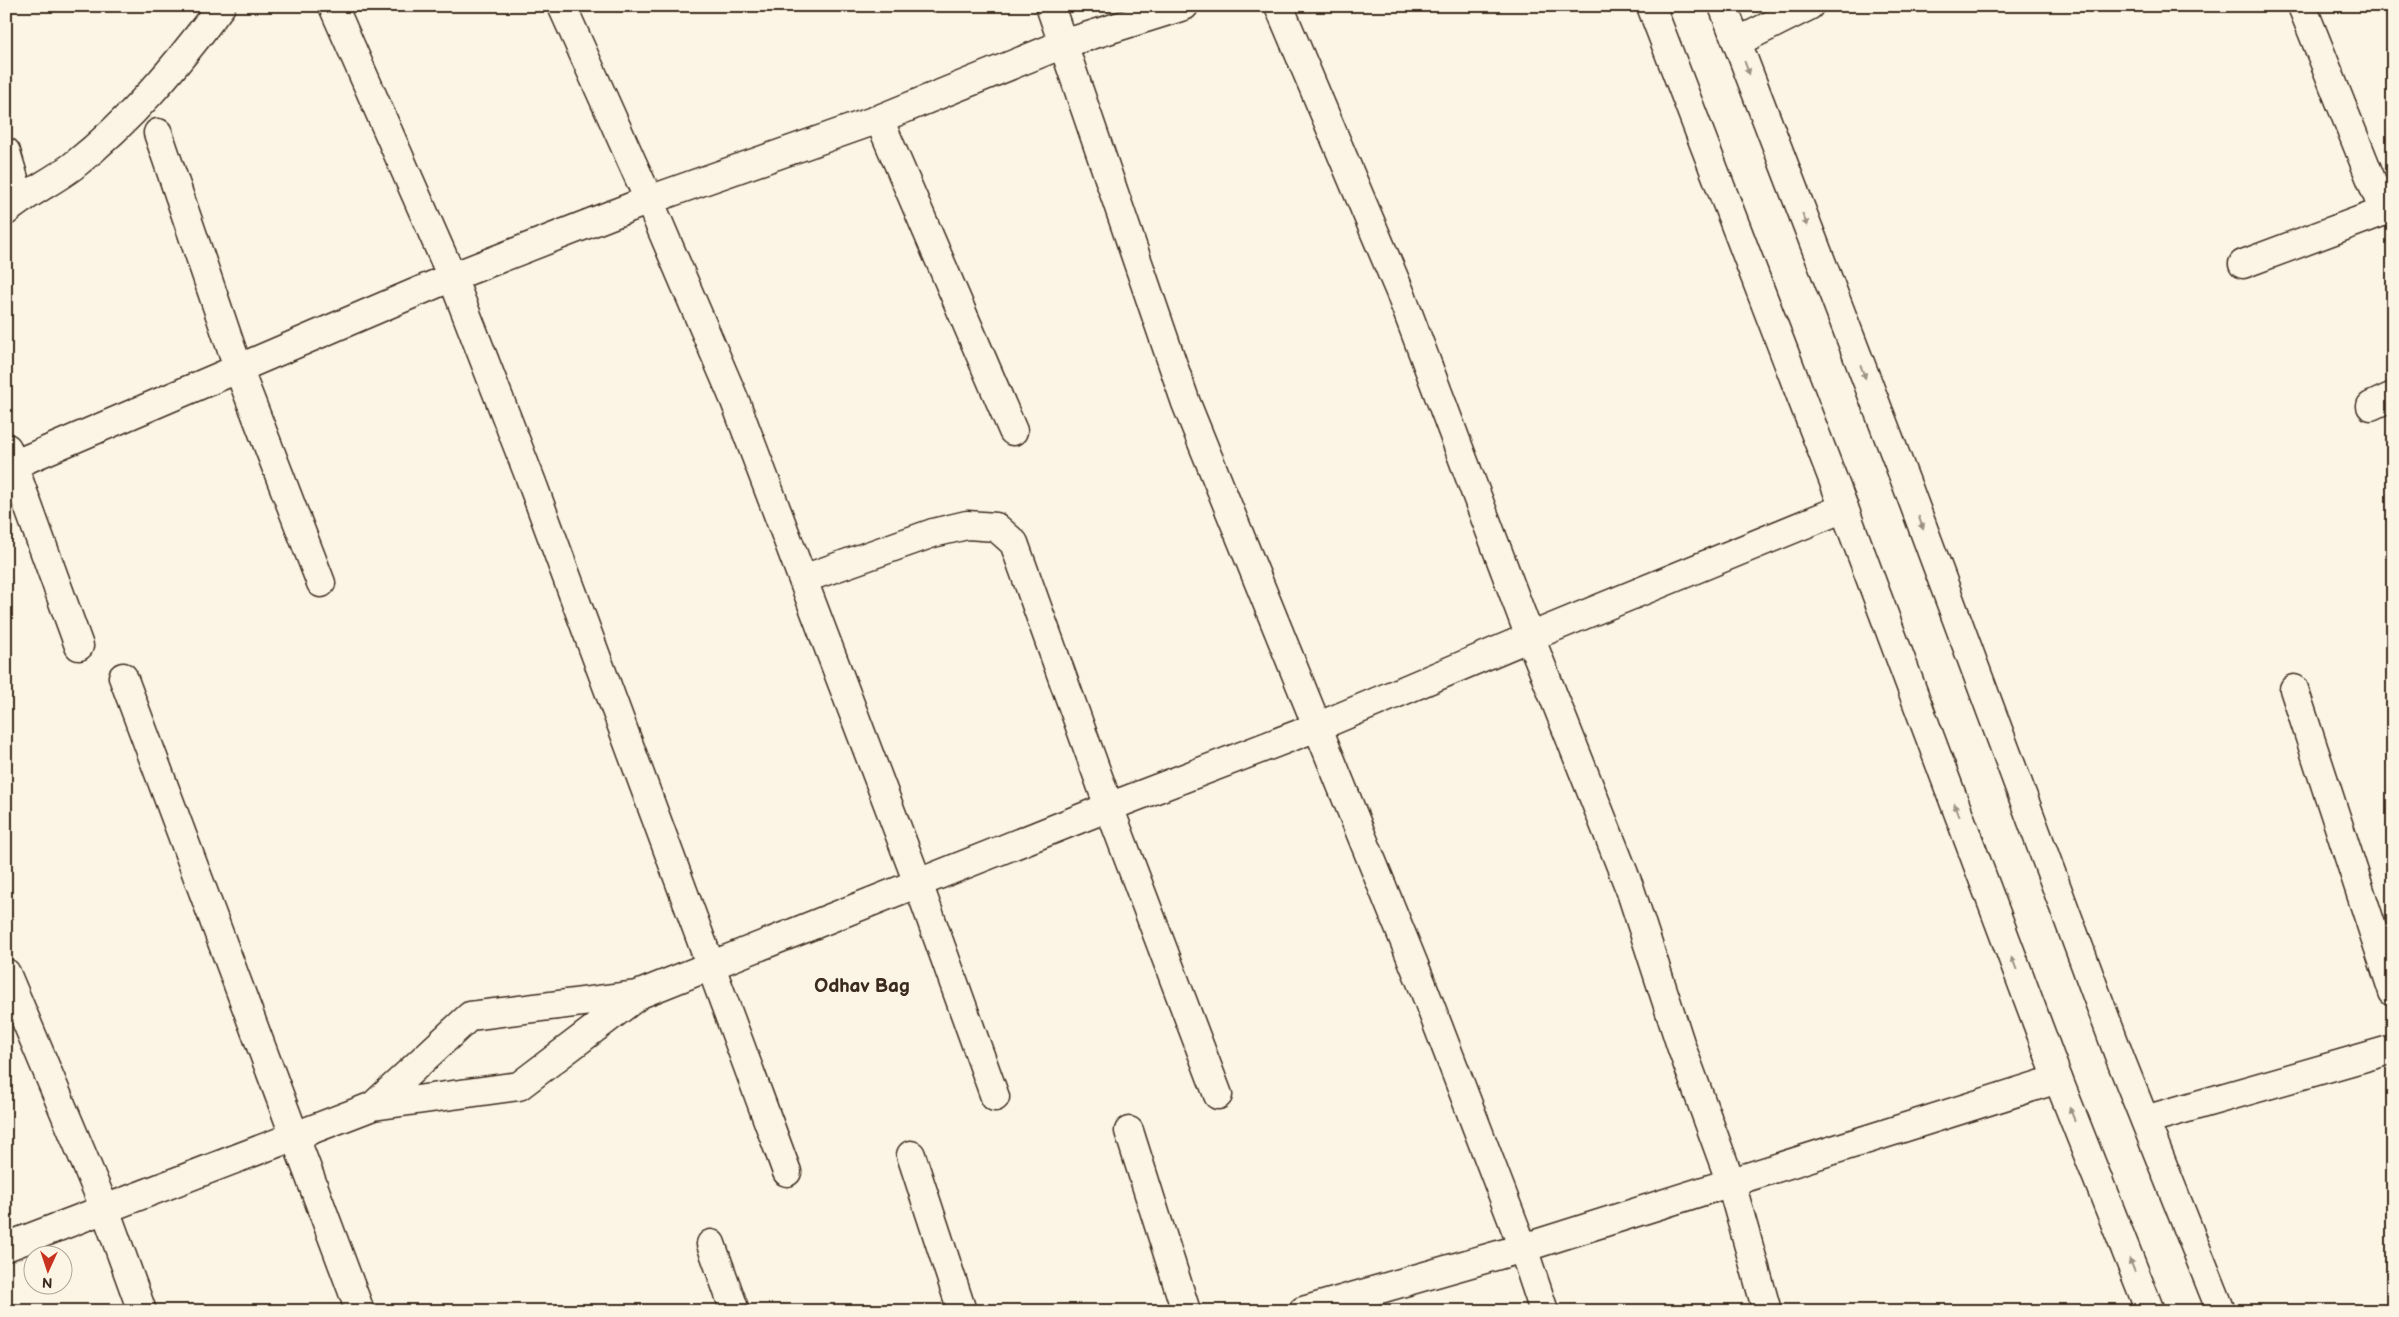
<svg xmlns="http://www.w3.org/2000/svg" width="2399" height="1317" font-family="'Balsamiq Sans',sans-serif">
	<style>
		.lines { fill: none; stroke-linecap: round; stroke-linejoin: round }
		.minor-casing { stroke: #3b2a1e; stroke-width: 31 }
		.secondary-casing { stroke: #3b2a1e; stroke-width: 31 }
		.minor { stroke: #fcf5e5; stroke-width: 28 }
		.secondary { stroke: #fcf5e5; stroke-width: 28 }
		.oneway { fill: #9c9082 }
		.labels { text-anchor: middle; stroke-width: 4.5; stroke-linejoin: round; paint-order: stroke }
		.neighbourhood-label { font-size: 19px; font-weight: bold; fill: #3b2a1e; stroke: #fcf5e5 }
	</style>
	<rect width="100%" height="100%" fill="#fcf5e5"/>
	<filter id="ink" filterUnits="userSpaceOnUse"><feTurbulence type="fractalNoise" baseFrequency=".02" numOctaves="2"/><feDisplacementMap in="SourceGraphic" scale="10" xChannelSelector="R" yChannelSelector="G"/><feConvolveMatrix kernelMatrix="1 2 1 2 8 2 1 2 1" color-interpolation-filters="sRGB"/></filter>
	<g filter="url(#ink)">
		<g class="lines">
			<g class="minor-casing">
				<path id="minor" d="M 333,6 L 452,277 L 532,483 L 787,1172
					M 562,6 L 649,200 L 735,401 L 918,883 L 995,1097
					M 1050,6 L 1186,403 L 1423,987 L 1523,1248 L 1544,1311
					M 1279,6 L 1400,292 L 1530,637 L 1630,889 L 1681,1046 L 1731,1183 L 1767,1311
					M 2302,6 L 2384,212
					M 1737,42 L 1809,6
					M 879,119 L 1013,431
					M 158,133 L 238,368 L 321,583
					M 6,152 L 20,199
					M 6,211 C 27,193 52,182 73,166 C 131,120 177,65 221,6
					M 2243,264 L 2393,208
					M 2371,406 L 2393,396
					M 7,448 L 79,646
					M 6,468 L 452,277 L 649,200 L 879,119 L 1063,44 L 1184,6
					M 803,579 L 933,533 L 967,525 L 996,527 L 1014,543 L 1109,807 L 1218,1095
					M 123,677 L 360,1311
					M 2294,689 L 2393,992
					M 6,973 L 105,1209 L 142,1311
					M 373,1106 L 470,1016 L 638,995
					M 2145,1120 L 2393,1049
					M 1129,1131 L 1186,1311
					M 911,1155 L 962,1311
					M 711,1244 L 735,1311
					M 6,1247 L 373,1106 L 519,1086 L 640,994 L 1109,807 L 1317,727 L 1530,637 L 1844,508
					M 1303,1311 L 1523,1248 L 2058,1079"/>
			</g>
			<g class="secondary-casing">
				<path id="secondary" d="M 1651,6 L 1844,508 L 2058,1079 L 2150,1311
					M 1723,6 L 1907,485 L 2120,1058 L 2221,1311"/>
			</g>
			<use href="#minor" class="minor"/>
			<use href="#secondary" class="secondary"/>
		</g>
		<defs><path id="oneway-solid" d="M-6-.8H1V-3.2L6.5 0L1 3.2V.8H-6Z" transform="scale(1.25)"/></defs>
		<g class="oneway">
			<use href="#oneway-solid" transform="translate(1747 68) rotate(69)"/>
			<use href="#oneway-solid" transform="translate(1805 220) rotate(69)"/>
			<use href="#oneway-solid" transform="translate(1863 372) rotate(69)"/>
			<use href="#oneway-solid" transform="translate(1921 523) rotate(70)"/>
			<use href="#oneway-solid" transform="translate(1957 810) rotate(-111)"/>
			<use href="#oneway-solid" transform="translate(2014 963) rotate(-111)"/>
			<use href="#oneway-solid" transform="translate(2072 1114) rotate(-112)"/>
			<use href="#oneway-solid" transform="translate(2132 1265) rotate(-112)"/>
		</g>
	</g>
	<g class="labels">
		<g class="neighbourhood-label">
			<text x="862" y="992">Odhav Bag</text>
		</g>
	</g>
	<rect width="2399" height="1317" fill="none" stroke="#fcf5e5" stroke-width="25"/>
	<rect x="12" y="12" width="2374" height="1292" fill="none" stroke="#3b2a1e" stroke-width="2" filter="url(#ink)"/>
	<g transform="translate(48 1270) rotate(183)"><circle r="24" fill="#fcf5e5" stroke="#afa495"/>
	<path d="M0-4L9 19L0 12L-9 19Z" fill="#c8321e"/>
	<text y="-8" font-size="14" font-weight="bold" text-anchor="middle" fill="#3b2a1e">N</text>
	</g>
</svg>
